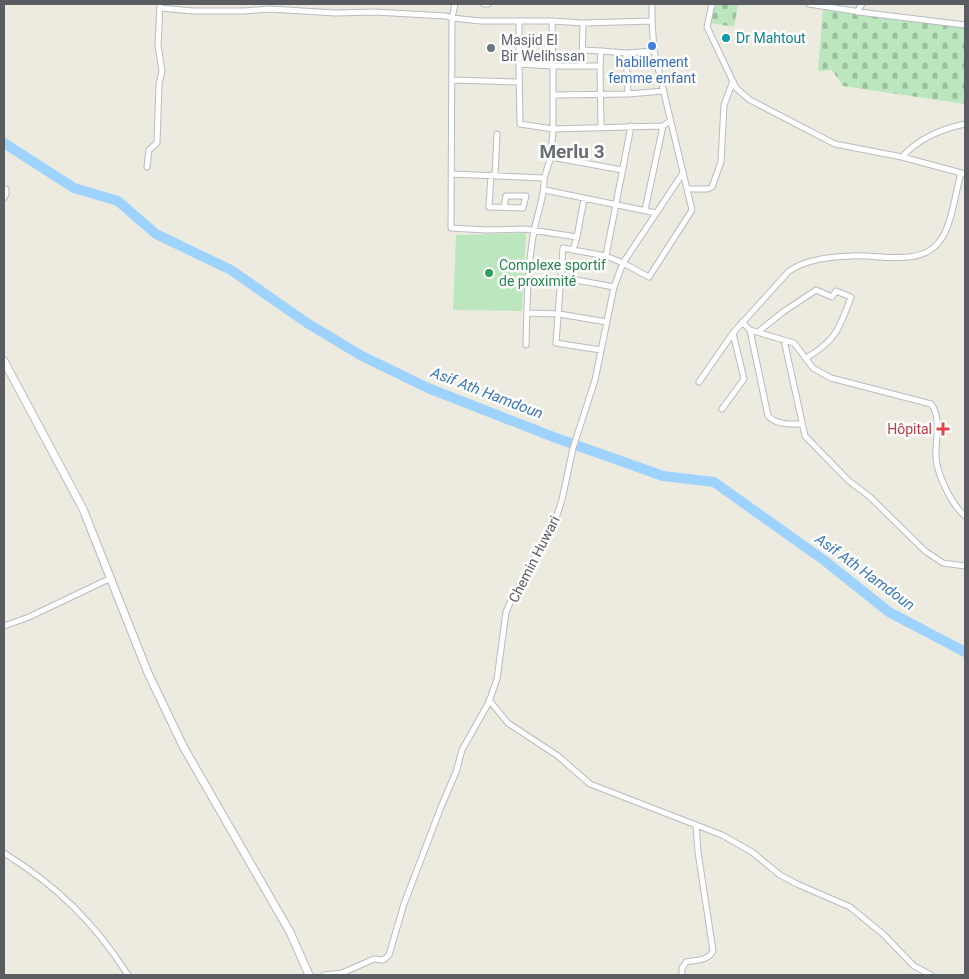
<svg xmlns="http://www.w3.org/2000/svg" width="969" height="979" font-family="Roboto,sans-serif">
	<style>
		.cemetery { fill: url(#cemetery-stones) }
		.green { fill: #bce6bd }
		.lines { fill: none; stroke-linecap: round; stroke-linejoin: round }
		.river { stroke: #9ed2ff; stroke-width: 10 }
		.street-casing { stroke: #b8bbc0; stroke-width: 7 }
		.secondary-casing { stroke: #b6bac0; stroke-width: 9 }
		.street { stroke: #fff; stroke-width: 5 }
		.secondary { stroke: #fff; stroke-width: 7 }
		.culture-dot { fill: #0f9aa8; stroke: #fff; stroke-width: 2 }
		.shop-dot { fill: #3f7fe0; stroke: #fff; stroke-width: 2 }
		.worship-dot { fill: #6b7280; stroke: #fff; stroke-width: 2 }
		.leisure-dot { fill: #2e9e5b; stroke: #fff; stroke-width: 2 }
		.health-dot { fill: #e0444e; stroke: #fff; stroke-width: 2 }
		.labels { text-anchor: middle; stroke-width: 5; stroke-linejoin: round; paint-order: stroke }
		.culture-label { font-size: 14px; fill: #0d838f; stroke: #fff; text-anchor: start }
		.worship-label { font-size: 14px; fill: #5b616d; stroke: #fff; text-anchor: start }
		.shop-label { font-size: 14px; fill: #366cbe; stroke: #fff }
		.leisure-label { font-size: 14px; fill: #27864d; stroke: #fff; text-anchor: start }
		.health-label { font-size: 14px; fill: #be3a42; stroke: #fff; text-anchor: end }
		.street-label { font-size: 14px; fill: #595d62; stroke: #fff }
		.water-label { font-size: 15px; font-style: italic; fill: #3c77bc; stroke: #fff }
		.district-label { font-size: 19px; font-weight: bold; fill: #6a6f74; stroke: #fff }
	</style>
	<defs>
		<pattern id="cemetery-stones" width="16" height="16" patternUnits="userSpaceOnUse" patternTransform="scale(1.25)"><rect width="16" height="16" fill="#bce6bd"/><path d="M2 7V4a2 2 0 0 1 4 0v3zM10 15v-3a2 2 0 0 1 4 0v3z" fill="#9cbe9d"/></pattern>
	</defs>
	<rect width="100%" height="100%" fill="#edebe0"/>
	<path class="cemetery" d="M 715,4 L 738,4 L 734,27 L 711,23 Z
		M 823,9 L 965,24 L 965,104 L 843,86 L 832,70 L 818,71 Z"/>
	<path class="green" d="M 526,233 L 522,311 L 453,310 L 456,235 Z"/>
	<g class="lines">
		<path class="river" d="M 4,143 L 74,188 L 118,201 L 156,234 L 231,270 L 307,323 L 362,356 L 428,388 L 556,438 L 663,476 L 714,482 L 825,561 L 889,612 L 965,652"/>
		<g class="street-casing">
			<path id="street" d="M 455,4 L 452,18 L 451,228 L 486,230 L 525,229 L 577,237 L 584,199
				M 484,4 L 488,4
				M 712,4 L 707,27 L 736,88 L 750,100 L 835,144 L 902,157 L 965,174
				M 809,4 L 867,13 L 965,25
				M 160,8 L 193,11 L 244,11 L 270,9 L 335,13 L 375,12 L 446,16 L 452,18 L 481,21 L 552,21
				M 857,12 L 862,4
				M 519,21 L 519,64 L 553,66 L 552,21 L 583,23 L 652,21 L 652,4
				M 652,21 L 654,51 L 692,210 L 649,277 L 623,263 L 683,173
				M 582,50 L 601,51
				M 626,53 L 628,94
				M 519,64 L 520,124 L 553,129 L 553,66 L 600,66 L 601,128
				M 582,66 L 583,23
				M 600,66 L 601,51 L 626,53 L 654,51
				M 452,80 L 519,82
				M 554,95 L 628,94 L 664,91
				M 551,157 L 622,170
				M 902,157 C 919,138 941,129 965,124
				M 147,167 L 149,150 L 157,143 L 159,84 L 162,71 L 158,45 L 160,4
				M 451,174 L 544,178 L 551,157 L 553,129 L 663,126 L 670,121
				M 491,175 L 489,207 L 523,208 L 526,196 L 506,196 L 504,207
				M 495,176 L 497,134
				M 687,189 L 707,189 L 712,187 L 721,162 L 724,105 L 733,81
				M 545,190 L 656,213
				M 4,198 L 6,194 L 6,189
				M 645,210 L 663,126
				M 577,237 L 573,250 L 563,248 L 556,343 L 601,350
				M 606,256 L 631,126
				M 560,277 L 614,287
				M 527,313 L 559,314 L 607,322
				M 742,322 L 750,330 L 768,416 C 777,425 790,424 802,424
				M 750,330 L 794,343 L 813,368 L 831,378 L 931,404 C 942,417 935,441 936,457 C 937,475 952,505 965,516
				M 758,332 L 783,312 L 816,290 L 832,297 L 836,291 L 851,297 C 840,327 836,341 806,358
				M 784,340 L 805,436 L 849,481 L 870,497 L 925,551 L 943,563 L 965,566
				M 526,345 C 527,307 527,268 534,231 C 537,213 545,197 544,178
				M 699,382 L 733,333 L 789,271 C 807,259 830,257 851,256 C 878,254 920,267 939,242 C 952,226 955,194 961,173
				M 722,409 L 744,379 L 733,333
				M 4,626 L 29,617 L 111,578
				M 489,700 L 508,723 L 558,756 L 590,784 L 722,835 L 752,852 L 780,875 L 797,884 L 850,907 L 883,934 L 914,966 L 931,975
				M 4,853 C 57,886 94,922 128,975
				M 324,975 L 342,973 L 374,959 L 383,960 L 389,955 L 404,904 L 441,807 L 456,772 L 462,750 L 489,702 L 497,679 L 506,612 L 512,598 L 555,521 L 562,500 L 573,448 L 595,380 L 614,287 L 623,263 L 606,256 L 573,250
				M 682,975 L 682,968 L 686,962 C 696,960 708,961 713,951 L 698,852 L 696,825"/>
		</g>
		<g class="secondary-casing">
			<path id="secondary" d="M 4,361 L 83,509 L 148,673 L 184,748 L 290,932 L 309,975"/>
		</g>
		<use href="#street" class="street"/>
		<use href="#secondary" class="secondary"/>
	</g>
	<circle class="culture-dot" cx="726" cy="38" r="5"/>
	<circle class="shop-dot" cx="652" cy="46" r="5"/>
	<circle class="worship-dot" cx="491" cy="48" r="5"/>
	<circle class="leisure-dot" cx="489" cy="273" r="5"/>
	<path class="health-dot" d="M940.5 421.5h5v5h5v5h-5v5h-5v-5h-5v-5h5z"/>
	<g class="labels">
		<g class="culture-label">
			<text x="736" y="43">Dr Mahtout</text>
		</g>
		<g class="worship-label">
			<text x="501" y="45">Masjid El<tspan x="501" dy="16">Bir Welihssan</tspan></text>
		</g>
		<g class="shop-label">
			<text x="652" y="67">habillement<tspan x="652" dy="16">femme enfant</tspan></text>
		</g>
		<g class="leisure-label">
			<text x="499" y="270">Complexe sportif<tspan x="499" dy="16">de proximité</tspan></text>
		</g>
		<g class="health-label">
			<text x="932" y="434">Hôpital</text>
		</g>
		<g class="street-label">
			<text transform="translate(534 559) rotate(-63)" y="5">Chemin Huwari</text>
		</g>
		<g class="water-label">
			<text transform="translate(487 393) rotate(21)" y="5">Asif Ath Hamdoun</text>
			<text transform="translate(865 572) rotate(36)" y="5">Asif Ath Hamdoun</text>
		</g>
		<g class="district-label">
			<text x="572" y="158">Merlu 3</text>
		</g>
	</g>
	<rect width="969" height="979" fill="none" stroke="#595d62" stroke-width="10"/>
</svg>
